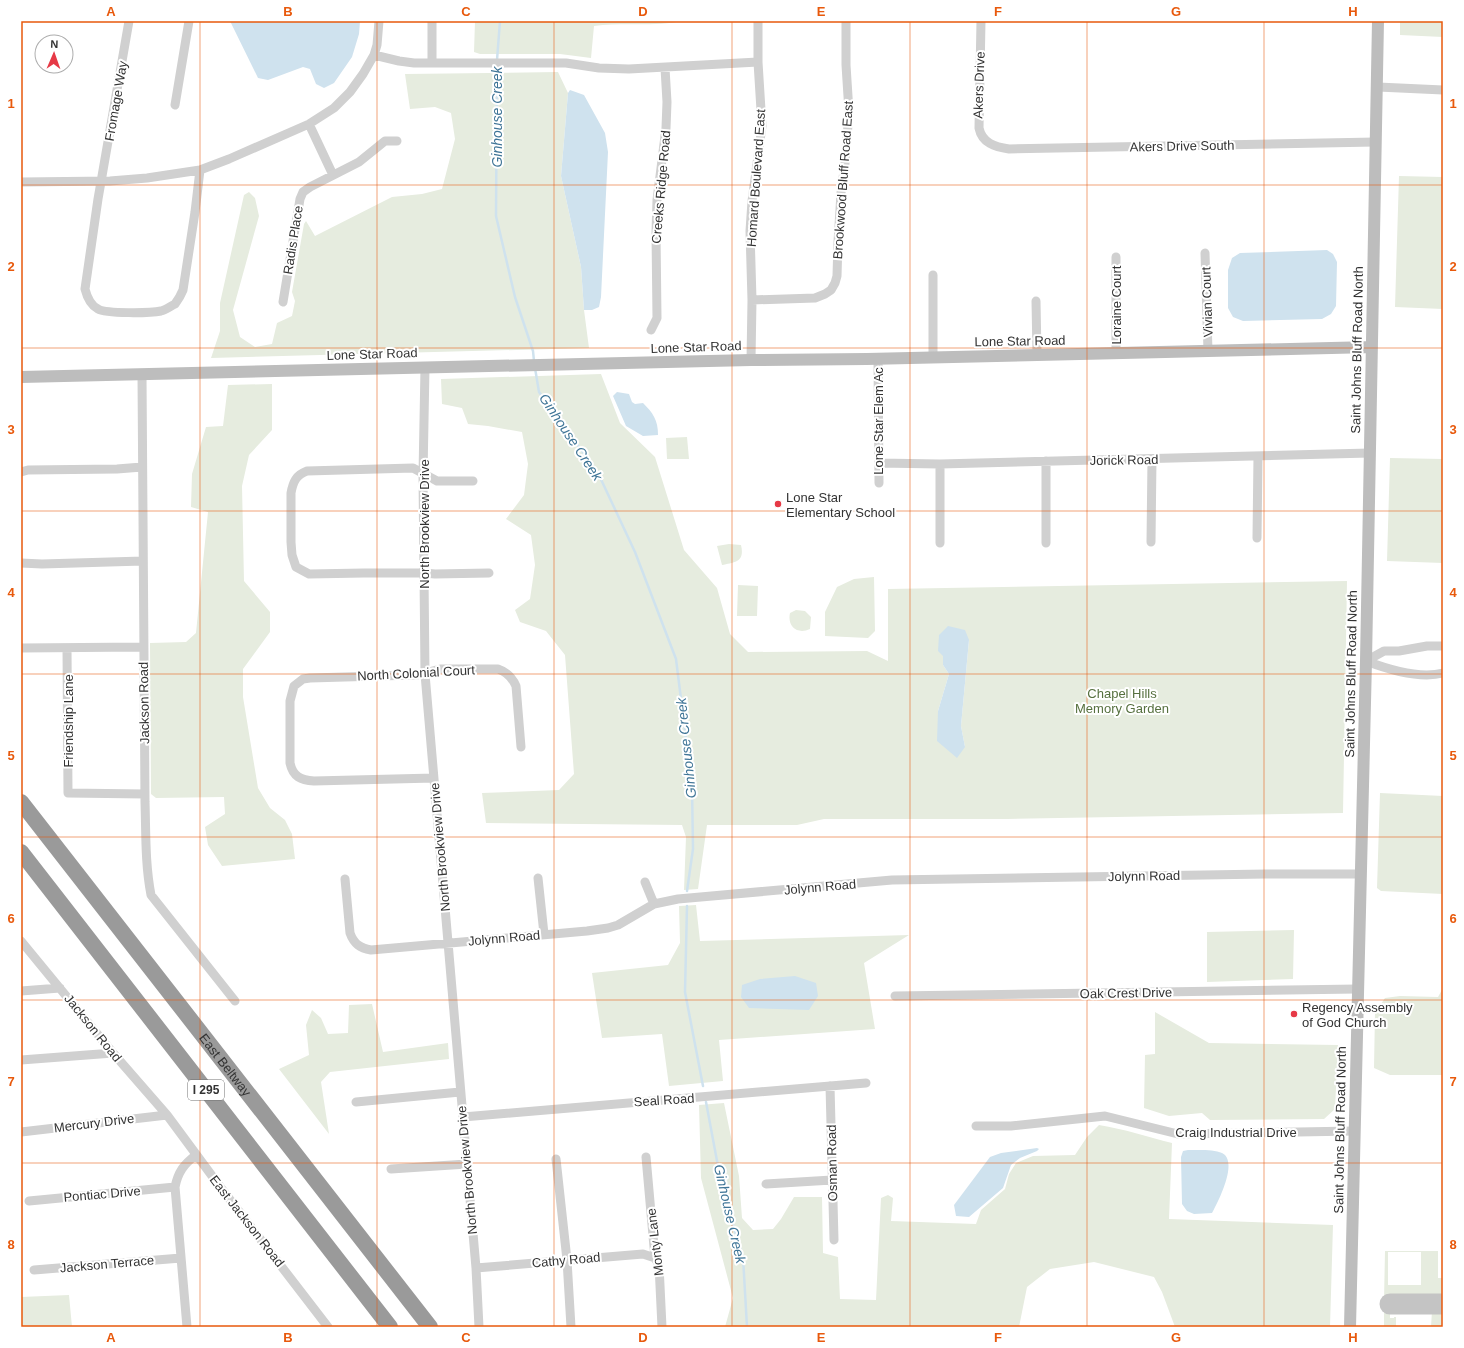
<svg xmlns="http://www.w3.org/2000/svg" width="1464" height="1348" viewBox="0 0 1464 1348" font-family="Arial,sans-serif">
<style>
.green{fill:#e6ecdf;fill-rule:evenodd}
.water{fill:#cfe2ee}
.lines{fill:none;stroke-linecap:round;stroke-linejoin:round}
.stream{stroke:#cfe2ee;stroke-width:2.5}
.taxiway{stroke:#c4c4c4;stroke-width:21}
.street{stroke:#d0d0d0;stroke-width:9}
.secondary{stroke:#bdbdbd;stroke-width:12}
.highway{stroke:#9a9a9a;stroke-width:16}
.grid{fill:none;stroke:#e8590c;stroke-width:1;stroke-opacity:0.55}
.poi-dot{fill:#e63946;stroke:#fff;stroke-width:1.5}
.labels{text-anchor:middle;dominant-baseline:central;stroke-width:4;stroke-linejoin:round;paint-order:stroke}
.shield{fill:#fff;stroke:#707070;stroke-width:1}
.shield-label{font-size:12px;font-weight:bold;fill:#333}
.street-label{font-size:13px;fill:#333;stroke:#fff}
.poi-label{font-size:13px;fill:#333;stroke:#fff;text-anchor:start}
.park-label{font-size:13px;fill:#56703f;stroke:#fff}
.water-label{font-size:14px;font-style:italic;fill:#3f7597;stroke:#fff}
.neatline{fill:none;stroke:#e8590c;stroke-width:1.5}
.grid-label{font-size:13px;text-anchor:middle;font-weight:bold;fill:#e8590c}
</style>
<rect width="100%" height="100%" fill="#fff"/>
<path class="green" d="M475,21H683C654,27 624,22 594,26L591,58L560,54H480L474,52Z
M1400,21H1443V37L1400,35Z
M558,72L568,93L561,176L581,267L584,310L589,348L211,358L220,331V303L244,195L249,192L255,198L259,216L233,310L240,337L255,347L272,344L277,323L292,316L295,301L292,292L304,224L306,221L315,236L392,197L422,194L442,189L455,139L451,113L435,107L410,109L405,74Z
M1399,176L1443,177V309L1395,307Z
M601,374L620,423L655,457L684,550L717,588L730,634L748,652L867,651L888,661V589L1347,581L1343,813L1007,819H824L797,825H707L698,889L684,890L686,837L682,825L486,823L482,793L559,790L574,774L565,655L546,631L520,622L515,610L530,599L535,565L531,535L506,519L524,495L528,464L522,432L488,426L468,424L462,408L442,404L441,379ZM969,640L961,726L965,747L938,711L949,674L943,665V655Z
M272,384V430L249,455L242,486L244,581L270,612V632L243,669V697L258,788L270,808L285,820L292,834L295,859L222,866L208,845L205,827L225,814L224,797L156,798L151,794L150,643L186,642L196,633L208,512L191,507L192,474L206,427L223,426L228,385Z
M687,437L689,459H667L666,438Z
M1390,458L1443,459V563L1387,561Z
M729,544L741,545C745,562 735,562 722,565L717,546Z
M874,577L875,631L868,638L825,636V612L837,587L854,579Z
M738,585L758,586L757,616H737Z
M796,610L805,611L811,617L810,629C797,635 787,626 790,613Z
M1380,793L1443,796V894L1381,891L1377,888Z
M696,905L700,941L909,935L864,963L875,1029L719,1040L723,1081L669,1086L662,1034L602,1038L592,973L668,965L680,943L679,906Z
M1294,930L1293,979L1207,982V932Z
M1443,988V1075H1390L1374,1068L1375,1013L1385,998L1400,996L1438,997Z
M372,1004L383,1052L448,1043L449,1059L330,1072L321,1082L329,1134L279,1069L309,1055L306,1025L312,1010L321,1018L328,1034L348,1033L349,1005Z
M1155,1012L1209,1043L1338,1045L1335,1109L1324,1119L1210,1120L1202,1113L1169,1116L1144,1108L1145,1055L1155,1054Z
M724,1103L739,1176L742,1218L753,1230L773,1229L781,1219L794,1197H822L823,1253L838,1257L840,1299L876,1300L881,1198L888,1195L893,1198L891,1221L976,1224L981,1210L1005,1189L1009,1174L1016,1163L1033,1156L1075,1155L1087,1137L1099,1125C1124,1129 1148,1137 1172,1143L1169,1219L1333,1225L1330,1327H1175L1162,1292L1154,1277L1094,1262L1050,1269L1027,1287L1019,1327H725L733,1298L701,1178L699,1105Z
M1385,1251H1438V1278H1443V1298H1396L1394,1300L1384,1301ZM1388,1252H1421V1285H1388Z
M69,1295L72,1327H21V1297Z
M1384,1307H1390L1393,1311V1312H1390V1318H1394V1317H1396V1327H1384Z
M1432,1311H1443V1327H1431Z"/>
<path class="water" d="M230,21H360L359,34L352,57L334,83L324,88L316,84L310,69L303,67L268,80L258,78Z
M570,90L584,95L605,133L608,152L601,297L599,307L592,310H584L581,267L561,176L568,93Z
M1327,250L1333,254L1337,262L1336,306L1331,314L1322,319L1243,321L1233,317L1228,308V270L1232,258L1240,253Z
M617,392L629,394L632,402L635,404L643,403C653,413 658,420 658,435L643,436L626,426L613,396Z
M948,626L965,630L969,640L961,726L965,747L957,758L937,741L938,711L949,674L943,665V656L938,651L939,635Z
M795,976L816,983L818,996L809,1010L749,1008L741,997L742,985L760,979Z
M1037,1148L1039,1149L1037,1151L1020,1158L1011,1165L1003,1188L969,1217L956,1216L954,1205L990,1157L1001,1153Z
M1188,1150C1197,1150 1214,1149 1222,1153C1239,1161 1218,1202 1212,1213L1194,1214L1187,1211L1182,1204L1181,1157L1183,1151Z"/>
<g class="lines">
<path class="stream" d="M497,60L500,21
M497,65L496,216L515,297L533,351L534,361
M535,368L539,392L598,473L635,552L676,659L692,787L693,849L687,891
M687,906L685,992L703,1086
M706,1102L723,1193L743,1257L747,1327"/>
<path class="taxiway" d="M1390,1304H1443"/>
<path class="street" d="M129,21L98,199L85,289C87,297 90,305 98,309C106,314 151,313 161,311C165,310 171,306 175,304C178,300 181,295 183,290L195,212L200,170
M981,21L979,128C982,143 995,147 1009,149L1375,142
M374,55L399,61L414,63H566L599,68L629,69L758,62
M432,63V21
M1378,87L1443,90
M175,105L189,21
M309,124L333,175
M21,182L110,181L147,178L200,170L229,159L309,124L334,108L350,92L363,74L374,55L377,45L379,21
M1205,253L1208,351
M1116,257V353
M752,300L815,298L825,294L831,290L835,283L837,276L838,242L841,193L845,163L849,112L846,65V21
M1036,301L1037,355
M283,302L300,199L303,192L310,187L359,162L385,141H397
M651,330L657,318L656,233L657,200L666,128L667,102L665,68
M933,357V275
M878,359L879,483
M751,360L752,300L750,231L752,201L762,126L758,62V21
M425,367L423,475L425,674L467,1164L476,1268L479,1327
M142,375L145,802C146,833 145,864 151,895L235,1001
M879,463L940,464L1370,453
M21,472L28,470L117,469L142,467
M473,481H437L413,468L307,471C296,475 293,482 291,493V542L292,555L296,567L309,574L364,573H424L435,574L489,573
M1257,538L1258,456
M1151,542L1152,459
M940,543V464
M1046,543V461
M21,563L42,564L143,561
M21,648L143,647
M67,648L68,793L145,794
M1366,661L1384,651H1399L1427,646H1443
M1366,661C1387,669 1420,679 1443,673
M434,778L314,781C301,780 293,777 290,763V701L294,686L303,679L310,678L415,675C424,674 431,671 441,669H498C507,672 512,677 516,686L521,747
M538,878L544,934
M345,879L350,933C354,944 360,948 371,950L587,931L608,928L618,925L654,904L678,899L892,880L1266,874H1360
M645,882L654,904
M21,941L113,1053L167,1115L221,1188L328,1327
M21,991L60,988
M895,996L1357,989
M21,1060L113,1053
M830,1086L834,1240
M356,1102L460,1092
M463,1117L866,1083
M976,1126H1011L1105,1116L1178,1134L1354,1131
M21,1132L167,1115
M646,1157L655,1258L659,1265L662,1327
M556,1159L567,1260L571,1327
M391,1169L467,1164
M766,1184L832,1180
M29,1201L175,1187
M476,1268L643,1254L655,1258
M34,1270L181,1258
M187,1327L175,1187C178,1172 184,1164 196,1155"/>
<path class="secondary" d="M21,377L751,360L867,359L1372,347
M1350,1327L1366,661L1378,21"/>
<g class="highway">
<path id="s1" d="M21,802L430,1327"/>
<path d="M21,852L390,1327"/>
</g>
</g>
<path class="grid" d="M200,21V1327M377,21V1327M554,21V1327M732,21V1327M910,21V1327M1087,21V1327M1264,21V1327M21,185H1443M21,348H1443M21,511H1443M21,674H1443M21,837H1443M21,1000H1443M21,1163H1443"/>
<g class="poi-dot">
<circle cx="778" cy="504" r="4"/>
<circle cx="1294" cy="1014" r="4"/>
</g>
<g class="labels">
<rect class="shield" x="188" y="1080" width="36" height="20" rx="3"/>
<g class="shield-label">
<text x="206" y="1090">I 295</text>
</g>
<g class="street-label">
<text transform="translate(979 85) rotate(-88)">Akers Drive</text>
<text transform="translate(116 101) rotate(-80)">Fromage Way</text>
<text transform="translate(1182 146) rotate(-1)">Akers Drive South</text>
<text transform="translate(756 178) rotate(-86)">Homard Boulevard East</text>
<text transform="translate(843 180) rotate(-86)">Brookwood Bluff Road East</text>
<text transform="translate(661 187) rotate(-85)">Creeks Ridge Road</text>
<text transform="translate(293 240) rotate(-81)">Radis Place</text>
<text transform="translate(1207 302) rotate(-92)">Vivian Court</text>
<text transform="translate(1116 305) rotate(-90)">Loraine Court</text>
<text transform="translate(1020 341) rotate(-1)">Lone Star Road</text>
<text transform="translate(696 347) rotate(-2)">Lone Star Road</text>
<text transform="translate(1357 350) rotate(-89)">Saint Johns Bluff Road North</text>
<text transform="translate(372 354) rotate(-2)">Lone Star Road</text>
<text transform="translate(878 421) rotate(-90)">Lone Star Elem Ac</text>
<text transform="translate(1124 460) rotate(-1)">Jorick Road</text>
<text transform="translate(424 524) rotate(-90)">North Brookview Drive</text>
<text transform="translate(416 673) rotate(-3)">North Colonial Court</text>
<text transform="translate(1351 674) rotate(-89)">Saint Johns Bluff Road North</text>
<text transform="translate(144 703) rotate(-91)">Jackson Road</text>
<text transform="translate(68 721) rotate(-90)">Friendship Lane</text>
<text transform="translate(440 847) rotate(-95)">North Brookview Drive</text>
<text transform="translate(1144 876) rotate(-1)">Jolynn Road</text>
<text transform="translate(820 887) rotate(-5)">Jolynn Road</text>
<text transform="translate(504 938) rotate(-5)">Jolynn Road</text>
<text transform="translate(1126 993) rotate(-1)">Oak Crest Drive</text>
<text transform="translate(93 1028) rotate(51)">Jackson Road</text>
<text stroke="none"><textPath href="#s1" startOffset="333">East Beltway</textPath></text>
<text transform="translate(664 1100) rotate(-4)">Seal Road</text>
<text transform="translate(94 1123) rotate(-7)">Mercury Drive</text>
<text transform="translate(1340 1130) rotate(-89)">Saint Johns Bluff Road North</text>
<text x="1236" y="1132">Craig Industrial Drive</text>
<text transform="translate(832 1163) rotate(-91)">Osman Road</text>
<text transform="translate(467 1170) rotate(-95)">North Brookview Drive</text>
<text transform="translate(102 1194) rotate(-5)">Pontiac Drive</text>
<text transform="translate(247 1221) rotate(52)">East Jackson Road</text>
<text transform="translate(655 1242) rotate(-97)">Monty Lane</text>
<text transform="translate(566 1260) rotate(-5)">Cathy Road</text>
<text transform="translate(107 1264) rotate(-5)">Jackson Terrace</text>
</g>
<g class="poi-label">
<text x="786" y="497">Lone Star<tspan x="786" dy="15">Elementary School</tspan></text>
<text x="1302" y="1007">Regency Assembly<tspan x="1302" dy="15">of God Church</tspan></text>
</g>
<g class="park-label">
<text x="1122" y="693">Chapel Hills<tspan x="1122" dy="15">Memory Garden</tspan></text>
</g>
<g class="water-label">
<text transform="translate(497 117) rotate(-90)">Ginhouse Creek</text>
<text transform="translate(571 437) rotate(56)">Ginhouse Creek</text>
<text transform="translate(686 748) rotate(-96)">Ginhouse Creek</text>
<text transform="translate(730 1214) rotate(77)">Ginhouse Creek</text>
</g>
</g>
<rect width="1464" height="1348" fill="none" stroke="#ffffff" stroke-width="44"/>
<g transform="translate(54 54) rotate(2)"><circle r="19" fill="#ffffff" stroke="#adadad"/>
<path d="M0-3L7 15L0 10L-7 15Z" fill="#e63946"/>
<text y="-6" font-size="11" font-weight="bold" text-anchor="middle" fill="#333333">N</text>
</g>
<rect x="22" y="22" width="1420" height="1304" class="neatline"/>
<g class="grid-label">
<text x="111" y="16">A</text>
<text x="288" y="16">B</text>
<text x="466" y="16">C</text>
<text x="643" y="16">D</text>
<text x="821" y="16">E</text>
<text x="998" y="16">F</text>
<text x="1176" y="16">G</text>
<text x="1353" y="16">H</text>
<text x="11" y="108">1</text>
<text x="1453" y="108">1</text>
<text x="11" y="271">2</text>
<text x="1453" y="271">2</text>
<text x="11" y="434">3</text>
<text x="1453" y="434">3</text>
<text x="11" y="597">4</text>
<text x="1453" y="597">4</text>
<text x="11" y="760">5</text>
<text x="1453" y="760">5</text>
<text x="11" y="923">6</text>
<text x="1453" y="923">6</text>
<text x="11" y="1086">7</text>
<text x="1453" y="1086">7</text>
<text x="11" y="1249">8</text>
<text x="1453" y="1249">8</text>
<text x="111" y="1342">A</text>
<text x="288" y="1342">B</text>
<text x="466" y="1342">C</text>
<text x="643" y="1342">D</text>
<text x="821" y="1342">E</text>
<text x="998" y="1342">F</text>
<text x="1176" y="1342">G</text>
<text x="1353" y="1342">H</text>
</g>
</svg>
